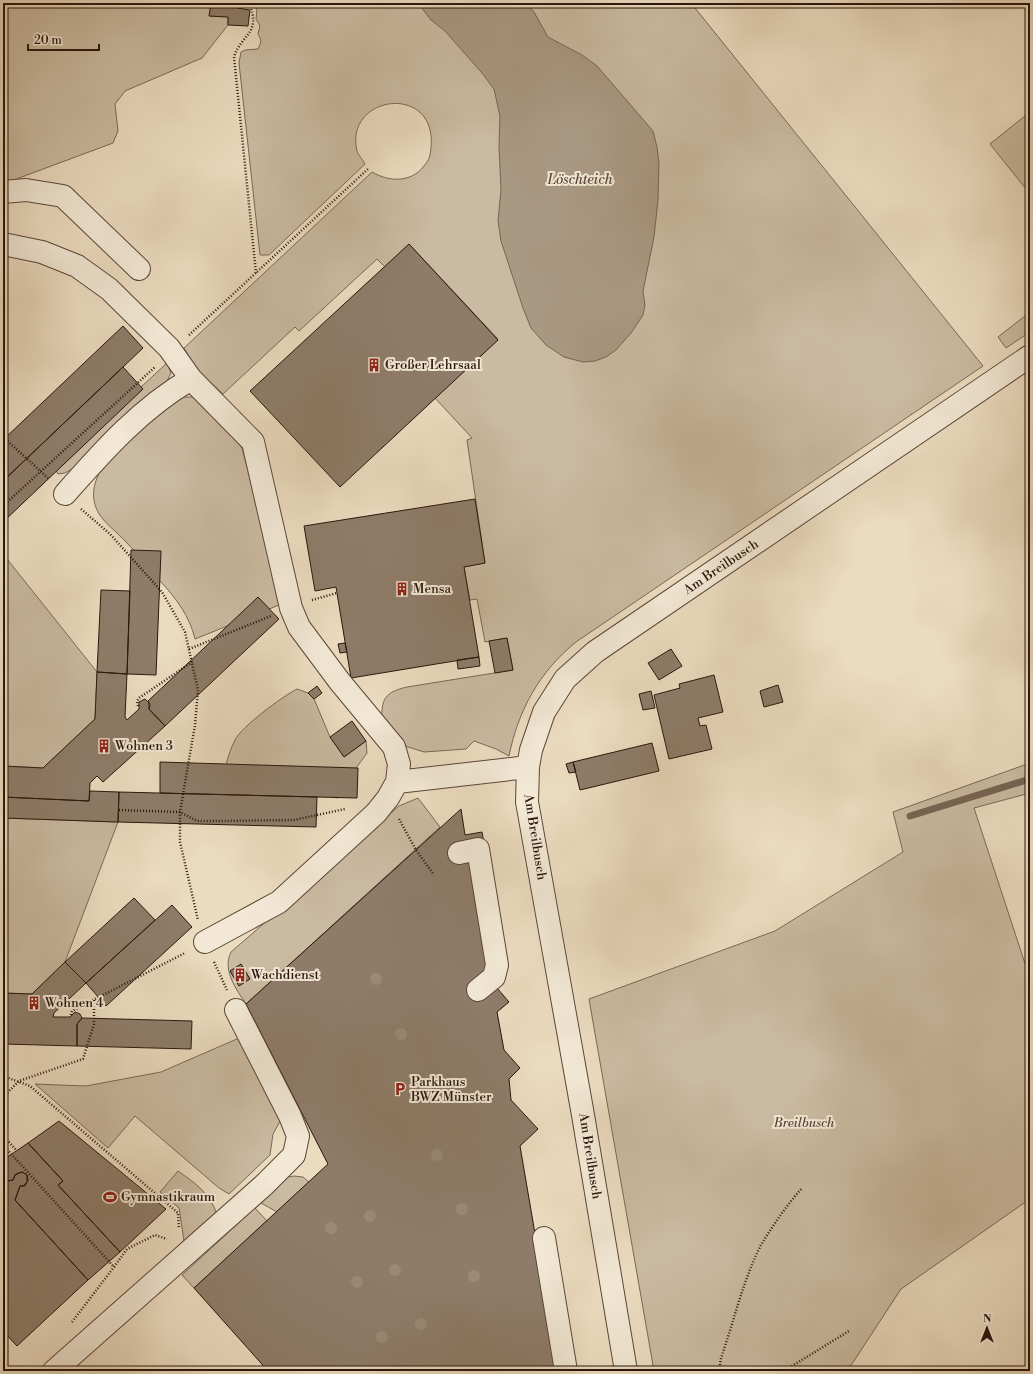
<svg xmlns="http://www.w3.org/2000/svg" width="1033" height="1374" viewBox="0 0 1033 1374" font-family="'Libre Bodoni',serif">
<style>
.green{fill:#cabaa1;stroke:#7a6856}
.water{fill:#a99882;stroke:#766453}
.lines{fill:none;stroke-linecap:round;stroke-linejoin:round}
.stream{stroke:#766453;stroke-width:7}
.building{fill:#8e7c69;stroke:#2a160c}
.minor-casing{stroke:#5a4739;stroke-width:24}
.path{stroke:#2a160c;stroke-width:2.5;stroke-dasharray:1 2;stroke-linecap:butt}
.minor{stroke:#f2e8d5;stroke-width:22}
.tree{fill:#9b8a75}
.labels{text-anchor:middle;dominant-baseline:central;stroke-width:4;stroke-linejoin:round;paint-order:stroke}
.poi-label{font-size:13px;fill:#2a160c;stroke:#f2e8d5;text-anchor:start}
.street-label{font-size:13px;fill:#2a160c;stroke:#f2e8d5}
.park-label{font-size:13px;font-style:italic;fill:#5a4739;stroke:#f2e8d5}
.water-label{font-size:14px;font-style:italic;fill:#5d4a3b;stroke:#f2e8d5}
</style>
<rect width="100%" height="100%" fill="#ebdbbf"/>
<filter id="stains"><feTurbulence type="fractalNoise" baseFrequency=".005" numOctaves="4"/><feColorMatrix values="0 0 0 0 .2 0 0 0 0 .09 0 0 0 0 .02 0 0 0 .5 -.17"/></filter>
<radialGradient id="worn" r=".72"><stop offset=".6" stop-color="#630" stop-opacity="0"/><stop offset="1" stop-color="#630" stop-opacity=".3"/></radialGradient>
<path class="green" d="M3,3H211L210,16L228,17V25L202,58L125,91L115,104L118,131L113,143L3,184Z
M258,3H691L983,366L576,642C539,672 518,711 509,756L496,749L474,741L466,749L424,752L405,746L382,721C381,699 385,692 407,687L513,670L507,638L485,642L477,599L470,600L464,567L485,563L467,440L472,438L435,398L498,339L409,244L385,267L377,259L299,331L295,327L223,394L197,370L184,348L372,172C389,182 411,183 424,166C427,162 429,160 430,155C444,81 343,93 357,151C358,155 363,160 365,164L269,255H260L239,63L241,52L245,50L258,49C261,43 262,40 258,34L260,26L256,19L257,10L255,7Z
M1030,112V194L990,144Z
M1030,312V332L1006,348L998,337Z
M167,363L171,373L166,383L136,407L74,468L65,473L58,474L56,471L60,462Z
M183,397H193L202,400L228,426L242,448L284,603L195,639C190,617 176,598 161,582C150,568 138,554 125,541C117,532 104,523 98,512C74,467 153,418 183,397Z
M3,554L97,672L95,719L43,768L3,766Z
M297,689L308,693L314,699L330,737L344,757L366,741L367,753L354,771L348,795L336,798L318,784L299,804L233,798L222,782C225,768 228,754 235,740C241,727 283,696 297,689Z
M1030,763V793L974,808L1030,979V1197L1027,1201L901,1289L852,1364L843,1371H654L589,999L775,931L903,852L893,812Z
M418,798L440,827L246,1004C236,989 222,970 231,952L399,806Z
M3,818L118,822L65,962L32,994L3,993Z
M239,1038L283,1116L273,1134L270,1155L229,1194L219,1188L135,1116L108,1148L35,1084L86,1086L161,1072Z
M178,1171C195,1183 211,1194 217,1215L187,1243L184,1241L179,1208L160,1192Z
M294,1176L303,1177L309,1182L277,1212L261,1203L288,1177Z
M255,1208L267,1221L194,1288L182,1275Z"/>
<path class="water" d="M418,3H526L534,12L548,37L582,55L597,66L653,131L657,147L659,163L658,200L654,237L643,291L645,305L643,315L631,333L616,350L606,357L595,361L583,362L564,357L546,345L531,328L523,308L501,241L498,221L501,190L499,146L500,116L494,89L482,73L445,31L431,20Z"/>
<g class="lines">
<path class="stream" d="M910,816L1030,779"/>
</g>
<path class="building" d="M211,3L226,5V3H238L237,8L250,10L248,26L228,25V17L209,16Z
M409,244L498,340L340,487L250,391Z
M123,326L143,348L3,481V440Z
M123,367L143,389L3,522V481Z
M475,499L485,563L464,567L479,657L351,678L336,587L315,591L304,526Z
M131,550L161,551L156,675L127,674Z
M101,590L130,591L127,674L97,672Z
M258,597L279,619L165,726L149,709L150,705L148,701Z
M507,638L513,670L495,673L489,641Z
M345,643L347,652L340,653L338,644Z
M671,649L682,666L659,680L648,663Z
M479,657L480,666L458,669L457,660Z
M97,672L127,674L125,717L127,720L139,709V702L145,699L149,703V709L165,726L103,782L97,776L90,783L89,801L3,797V766L43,768L95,719Z
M714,675L723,712L698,718L700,726L706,725L712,749L669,759L654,695L680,688L679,684Z
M778,685L783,702L764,707L760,691Z
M317,686L322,693L314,699L308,693Z
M651,691L655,708L643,710L639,694Z
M352,721L366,741L344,757L330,737Z
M652,743L659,771L580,790L573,762Z
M160,762L358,768L357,798L160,793Z
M573,762L576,772L569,773L566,764Z
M90,791L119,792L118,822L3,818V797L89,801Z
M119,792L317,797L316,827L118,822Z
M461,809L465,835L482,832L504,963L497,988L509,1002L497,1012L504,1050L520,1068L509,1079L511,1100L538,1129L520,1146L539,1257L575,1371H268L194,1288L328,1164L246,1004Z
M134,898L155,920L86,983L65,962Z
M172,905L192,927L106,1006L86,983Z
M65,962L86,983L54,1013L53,1017H70L75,1012L80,1014L82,1018L77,1024V1046L3,1044V993L32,994Z
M241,964L250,979L239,986L230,971Z
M82,1018L192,1021L191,1049L77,1046V1024Z
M59,1121L166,1209L120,1252L58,1185L63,1181L28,1143Z
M28,1143L63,1181L58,1185L120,1252L88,1280L15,1200L20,1186H23L27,1182V1175L22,1172L18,1173L15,1175L13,1180L3,1182V1160Z
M22,1172L27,1175L28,1180L25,1186H20L15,1200L88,1280L17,1346L3,1331V1182L13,1180L15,1175Z"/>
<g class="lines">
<g class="minor-casing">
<path id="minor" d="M3,192L26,190L63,196L139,269
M3,244L42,252L77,266L109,289L169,348L191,379
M65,494C103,451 141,408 191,379L253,442L291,608L299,627L340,682L394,747L399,764L397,782L388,798L376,813L279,902L205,942
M397,782L528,767
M459,853L478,849L497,965L494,977L478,990
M544,1238L566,1371
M54,1371L264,1185L294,1155L298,1136L290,1116L236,1010
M626,1371L583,1115L527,802L528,767L531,750L544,712L565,679L595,652L1030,356"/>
</g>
<path class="path" d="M249,3C262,34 241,34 234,57L256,273
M189,335L369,168
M3,437L48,478
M3,506L155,367
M81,509L110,534L162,592L185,632L198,690L195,725L180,812V842L198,920
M312,600L337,593
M189,649L271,616
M138,706L137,701L139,698L192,662
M119,810L180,812L197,821H221L294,820L345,809
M399,819L416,850L434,875
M214,962L227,990
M71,1015L72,1011L185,953
M3,1076L30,1086L178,1213L179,1229
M3,1097L19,1081L83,1059L94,1024V1000
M3,1135L16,1150
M3,1145L114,1267L127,1249L155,1235L167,1239
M72,1322L114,1267
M719,1371L721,1358C734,1321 743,1280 761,1245C773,1225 787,1205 802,1188
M784,1371L849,1331"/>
<use href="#minor" class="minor"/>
</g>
<g class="tree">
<circle cx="376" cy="979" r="6"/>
<circle cx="401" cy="1034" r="6"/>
<circle cx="426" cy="1088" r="6"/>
<circle cx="437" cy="1155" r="6"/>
<circle cx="462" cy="1209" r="6"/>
<circle cx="370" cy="1216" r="6"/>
<circle cx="331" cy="1228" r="6"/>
<circle cx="395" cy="1270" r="6"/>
<circle cx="474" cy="1276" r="6"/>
<circle cx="357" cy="1282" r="6"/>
<circle cx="421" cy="1324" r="6"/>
<circle cx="382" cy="1337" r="6"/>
</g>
<defs>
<g id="building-bare" transform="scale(1.08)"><path d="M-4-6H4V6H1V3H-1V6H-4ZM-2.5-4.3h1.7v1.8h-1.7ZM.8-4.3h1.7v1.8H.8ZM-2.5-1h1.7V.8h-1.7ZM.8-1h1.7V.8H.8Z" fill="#8f2418" stroke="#f2e8d5" stroke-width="2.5" paint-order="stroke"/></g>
<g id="parking-bare" transform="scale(1.08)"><path d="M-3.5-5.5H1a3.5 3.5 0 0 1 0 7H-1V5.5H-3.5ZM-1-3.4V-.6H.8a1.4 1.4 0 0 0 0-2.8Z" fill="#8f2418" stroke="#f2e8d5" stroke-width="2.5" paint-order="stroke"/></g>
<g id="stadium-bare" transform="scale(1.08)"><path d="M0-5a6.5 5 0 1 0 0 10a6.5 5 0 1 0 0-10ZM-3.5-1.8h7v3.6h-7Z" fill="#8f2418" stroke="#f2e8d5" stroke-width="2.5" paint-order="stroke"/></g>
</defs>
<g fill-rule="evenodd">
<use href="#building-bare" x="374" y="365"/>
<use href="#building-bare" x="402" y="589"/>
<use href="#building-bare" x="104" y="746"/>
<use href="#building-bare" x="240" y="975"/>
<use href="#building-bare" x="34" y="1003"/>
<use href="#parking-bare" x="400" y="1089"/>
<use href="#stadium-bare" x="110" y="1197"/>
</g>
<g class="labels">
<g class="poi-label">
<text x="385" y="365">Großer Lehrsaal</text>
<text x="413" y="589">Mensa</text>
<text x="115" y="746">Wohnen 3</text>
<text x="251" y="975">Wachdienst</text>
<text x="45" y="1003">Wohnen 4</text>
<text x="411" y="1082">Parkhaus<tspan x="411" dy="15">BWZ Münster</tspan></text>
<text x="121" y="1197">Gymnastikraum</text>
</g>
<g class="street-label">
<text transform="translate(721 567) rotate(-34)">Am Breilbusch</text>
<text transform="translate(535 837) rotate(81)">Am Breilbusch</text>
<text transform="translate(590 1156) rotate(81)">Am Breilbusch</text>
</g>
<g class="park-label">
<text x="804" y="1123">Breilbusch</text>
</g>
<g class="water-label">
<text x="580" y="180">Löschteich</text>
</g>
</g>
<rect width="1033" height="1374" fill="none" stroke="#ebdbbf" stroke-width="16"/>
<rect x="4" y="4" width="1025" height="1366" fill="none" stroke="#2a160c" stroke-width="2"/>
<rect x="8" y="8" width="1017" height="1358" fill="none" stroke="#2a160c"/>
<g transform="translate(987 1328)" stroke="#f2e8d5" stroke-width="3" paint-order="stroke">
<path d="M0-3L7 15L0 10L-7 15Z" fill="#2a160c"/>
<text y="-6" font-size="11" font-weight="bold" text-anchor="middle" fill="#2a160c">N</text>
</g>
<path d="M28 44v6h71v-6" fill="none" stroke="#2a160c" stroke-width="2"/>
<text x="34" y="44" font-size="12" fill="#2a160c" stroke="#f2e8d5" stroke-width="3" paint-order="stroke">20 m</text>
<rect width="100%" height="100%" filter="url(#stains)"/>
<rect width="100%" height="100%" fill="url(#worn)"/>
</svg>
